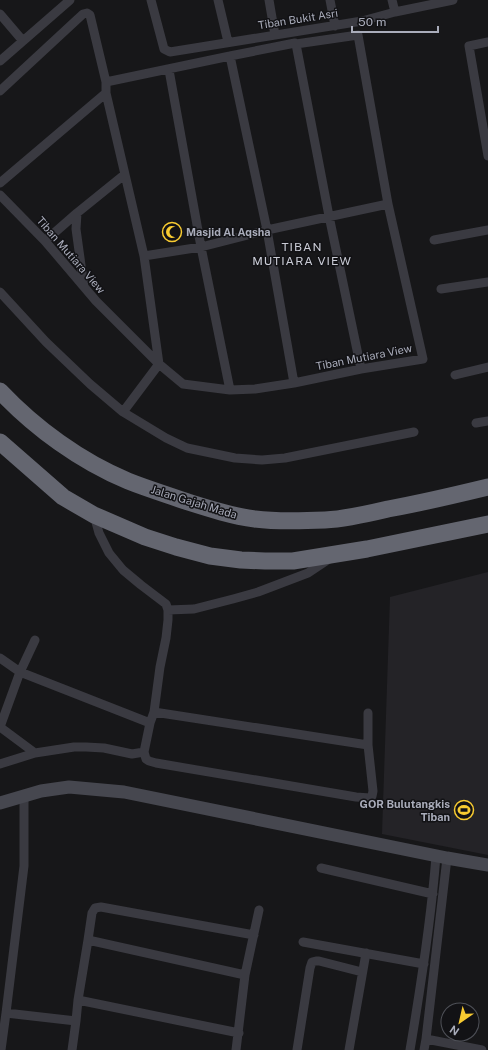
<svg xmlns="http://www.w3.org/2000/svg" width="488" height="1050" viewBox="0 0 488 1050" font-family="'Public Sans',sans-serif">
<style>
.built{fill:#242327}
.lines{fill:none;stroke-linecap:round;stroke-linejoin:round}
.street{stroke:#3a3a41;stroke-width:9}
.secondary{stroke:#46474f;stroke-width:13}
.highway{stroke:#646670;stroke-width:17}
.labels{text-anchor:middle;dominant-baseline:central;stroke-width:3;stroke-linejoin:round;paint-order:stroke}
.street-label{font-size:11px;fill:#a9acba;stroke:#121215}
.poi-label{font-size:11px;font-weight:bold;fill:#a9acba;stroke:#121215;text-anchor:start}
.neighbourhood-label{font-size:12px;letter-spacing:1px;fill:#caccd6;stroke:#121215}
</style>
<rect width="100%" height="100%" fill="#171719"/>
<path class="built" d="M488,572V855L382,834L390,597Z"/>
<g class="lines">
<path class="street" d="M151,0L164,49L170,52L362,21L395,12L453,0
M218,0L228,42
M269,0L275,35
M330,0L335,26
M392,0L395,12
M0,14L23,41
M488,42L469,46L488,156
M230,56L267,230L294,383
M0,61L70,0
M169,70L201,247L230,390
M106,82L230,56L295,43L296,44L329,216L361,369
M0,91L83,14L87,13L90,15L106,82V93L144,256L159,364L123,412
M0,183L106,93
M0,195L45,241L96,301L159,364L183,384L230,390L255,389L294,383L361,369L423,359L388,204L358,35L296,44
M434,240L488,230
M45,241L77,213
M144,256L201,247L267,230L388,204
M84,287L76,229L77,213L124,175
M441,289L488,282
M0,292L46,342L90,384L123,412L166,438L187,448L235,458L262,460L285,458L414,432
M455,375L488,367
M476,423L488,421
M94,515L99,533L109,553L123,570L141,585L166,604L168,610V620L166,638L160,667L154,712L150,723L144,752L146,759L149,761L156,763L356,797L370,798L372,796L373,791L368,745V713
M168,610L194,609L233,599L258,592L308,573L329,559
M0,658L20,672L150,723
M154,712L368,745
M0,727L20,672L35,640
M0,727L35,753
M0,764L35,753L74,747H86L104,748L132,754L144,752
M321,868L433,894
M88,940L245,975
M303,942L424,964
M78,1000L239,1033
M6,1013L76,1021
M426,1039L482,1050
M1,1050L6,1013L24,866V795
M72,1050L76,1021L78,1000L88,940L92,913L95,908L101,907L254,935
M236,1050L245,975L259,910
M297,1050L310,968L312,962L316,961H319L362,972
M349,1050L366,953
M410,1050C421,985 431,921 436,856
M424,1050L426,1039L447,858"/>
<path class="secondary" d="M0,803L41,791L69,787L124,792L447,858L488,865"/>
<path class="highway" d="M0,391C35,428 80,461 128,481C148,489 168,495 188,502C210,509 232,516 255,519C278,522 302,521 325,520C346,519 367,514 388,509C421,503 455,495 488,487
M0,442L63,497L94,515L145,537L176,547L210,556L241,560L265,561H293L367,549L488,524"/>
</g>
<defs>
<g id="mosque-ring" transform="scale(1)"><circle r="9.5" fill="#121215" stroke="#f8cb31" stroke-width="1.5"/><path d="M3.5-4.9A6 6 0 1 0 3.5 4.9A5 5 0 1 1 3.5-4.9Z" fill="#f8cb31"/></g>
<g id="stadium-ring" transform="scale(1)"><circle r="9.5" fill="#121215" stroke="#f8cb31" stroke-width="1.5"/><path d="M0-5a6.5 5 0 1 0 0 10a6.5 5 0 1 0 0-10ZM-3.5-1.8h7v3.6h-7Z" fill="#f8cb31"/></g>
</defs>
<g fill-rule="evenodd">
<use href="#mosque-ring" x="172" y="232"/>
<use href="#stadium-ring" x="464" y="810"/>
</g>
<g class="labels">
<g class="street-label">
<text transform="translate(298 19) rotate(-9)">Tiban Bukit Asri</text>
<text transform="translate(71 255) rotate(49)">Tiban Mutiara View</text>
<text transform="translate(364 357) rotate(-11)">Tiban Mutiara View</text>
<text transform="translate(194 502) rotate(17)">Jalan Gajah Mada</text>
</g>
<g class="poi-label">
<text x="186" y="232">Masjid Al Aqsha</text>
<text x="450" y="804" text-anchor="end">GOR Bulutangkis<tspan x="450" dy="13">Tiban</tspan></text>
</g>
<g class="neighbourhood-label">
<text x="302" y="247">TIBAN<tspan x="302" dy="14">MUTIARA VIEW</tspan></text>
</g>
</g>
<g transform="translate(460 1022) rotate(214)"><circle r="19" fill="#121215" stroke="#4e5057"/>
<path d="M0-3L7 15L0 10L-7 15Z" fill="#f8cb31"/>
<text y="-6" font-size="11" font-weight="bold" text-anchor="middle" fill="#a9acba">N</text>
</g>
<path d="M352 26v6h86v-6" fill="none" stroke="#a9acba" stroke-width="2"/>
<text x="358" y="26" font-size="12" fill="#a9acba" stroke="#121215" stroke-width="3" paint-order="stroke">50 m</text>
</svg>
